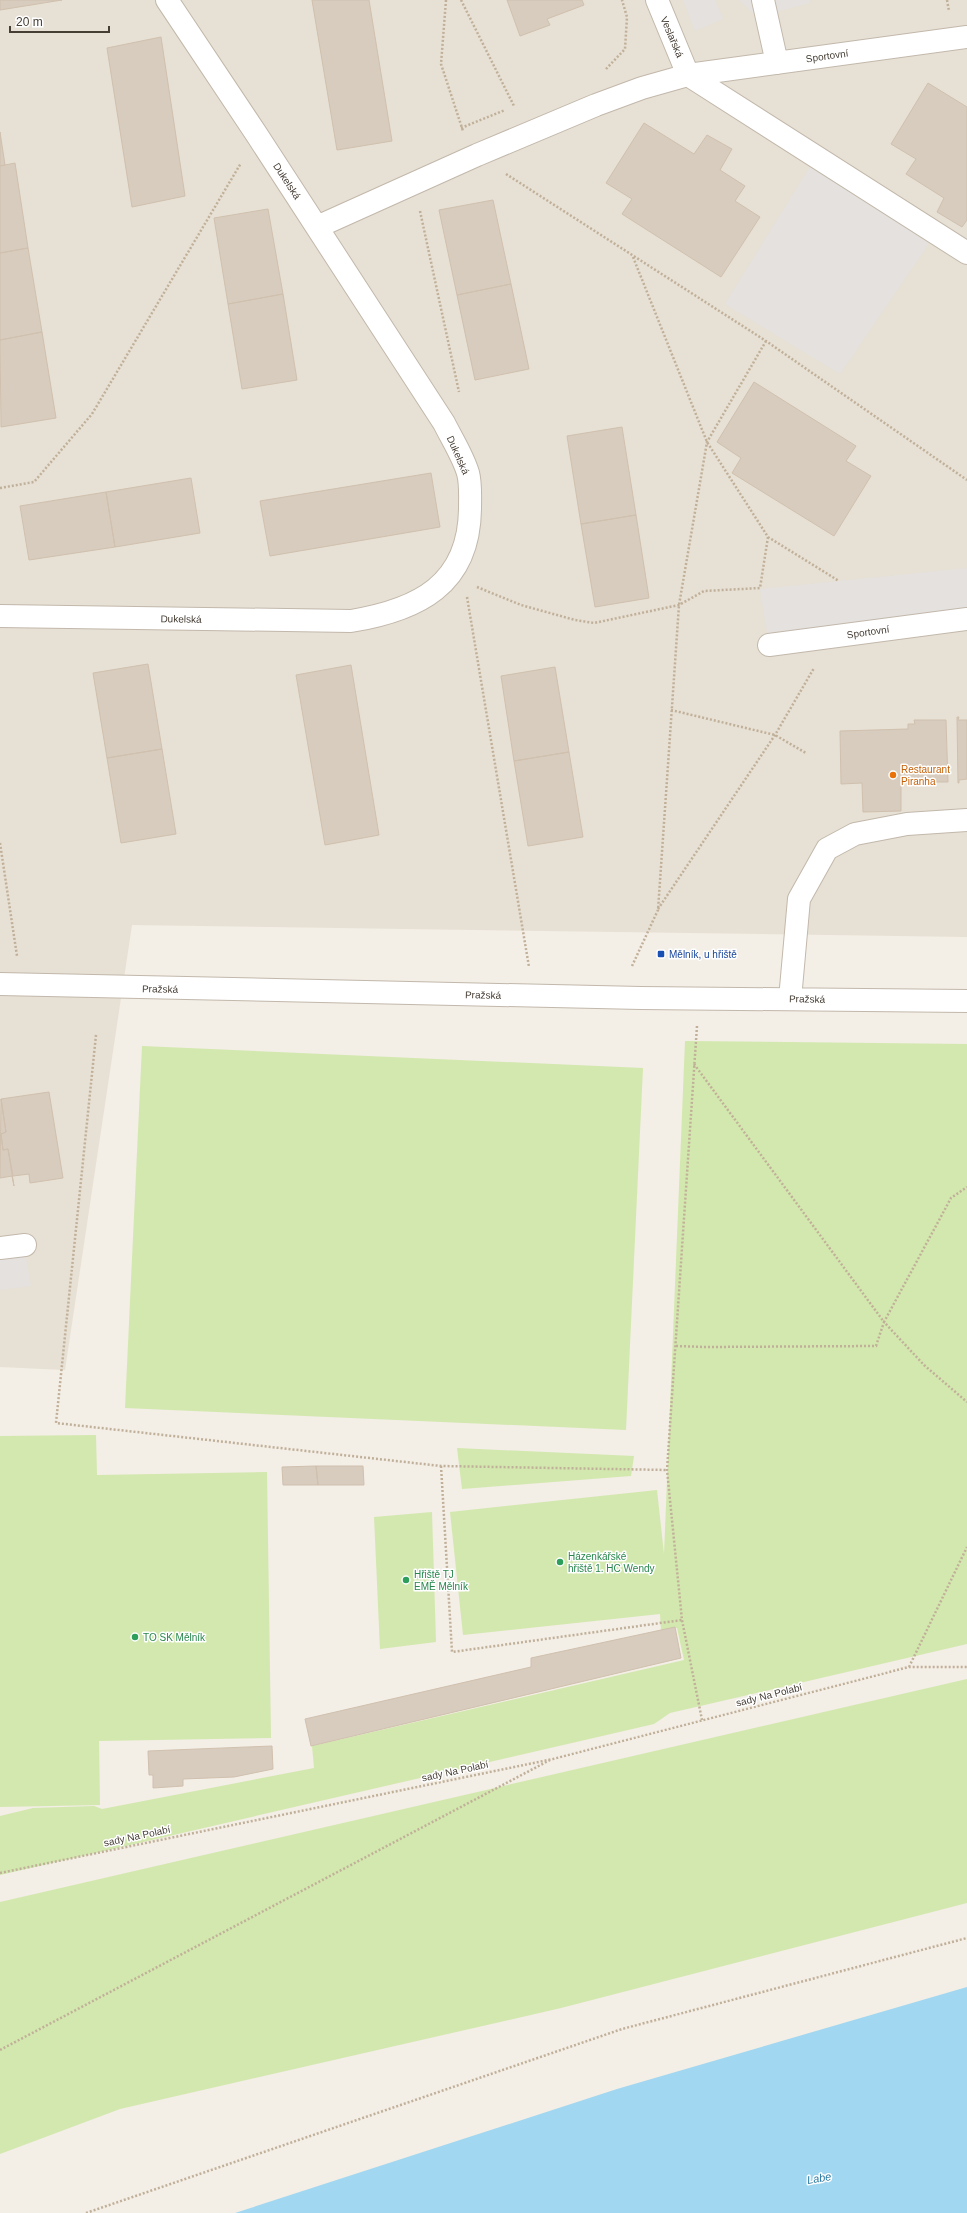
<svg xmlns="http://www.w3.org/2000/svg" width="967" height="2213" viewBox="0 0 967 2213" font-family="Helvetica,sans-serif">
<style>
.residential{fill:#e7e0d4}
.green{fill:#d3e8ae}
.parking{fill:#e4e1de}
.water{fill:#a1d7f1}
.building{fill:#d8ccbe;stroke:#d0c0ae}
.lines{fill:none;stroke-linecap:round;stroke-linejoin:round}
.minor-casing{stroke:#c2b8ab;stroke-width:24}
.path{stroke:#c1b099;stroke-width:2.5;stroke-dasharray:2 2;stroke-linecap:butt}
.minor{stroke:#fff;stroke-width:22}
.food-dot{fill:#e8710a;stroke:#fff;stroke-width:1.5}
.transit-dot{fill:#1a4fb4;stroke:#fff;stroke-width:1.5}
.leisure-dot{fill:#2e9e5b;stroke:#fff;stroke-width:1.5}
.labels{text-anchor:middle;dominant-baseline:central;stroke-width:3;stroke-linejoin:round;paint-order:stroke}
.street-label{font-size:10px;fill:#463e35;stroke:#fff}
.food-label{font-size:10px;fill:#c56008;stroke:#fff;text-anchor:start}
.transit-label{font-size:10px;fill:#164399;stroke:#fff;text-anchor:start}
.leisure-label{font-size:10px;fill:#27864d;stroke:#fff;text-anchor:start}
.water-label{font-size:11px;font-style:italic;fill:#2a79a3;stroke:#fff}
</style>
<rect width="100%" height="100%" fill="#f3eee6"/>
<path class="residential" d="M0,0H967V937L132,925L65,1370L0,1367Z"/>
<path class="green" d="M685,1041L967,1044V1644L670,1713L654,1724L0,1875V1816L33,1808L94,1806L102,1809L314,1768L312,1746L684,1660L677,1628L661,1631L660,1614L463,1635L450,1512L657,1490L664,1554Z
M142,1046L643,1068L626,1430L125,1408Z
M96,1435L97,1475L267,1472L271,1738L99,1741L100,1805L0,1807V1436Z
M457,1448L634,1456L631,1476L462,1489Z
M432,1512L436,1642L380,1649L374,1517Z
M967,1679V1903L561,2008L120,2109L0,2154V1902Z"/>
<path class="parking" d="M683,0H715L723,19L695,31Z
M739,0H809L810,3L757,17Z
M816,157L936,233L840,374L725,304Z
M967,568V619L769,645L760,589Z
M25,1251L31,1286L0,1290V1254Z"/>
<path class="water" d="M967,1987V2213H235L617,2089Z"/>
<path class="building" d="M0,0H62L0,10Z
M312,0H369L392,141L337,150Z
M507,0H582L584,5L547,19L550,25L520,36Z
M161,37L185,196L132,207L107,48Z
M928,83L967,107V220L962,227L937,212L944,198L906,174L916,159L891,144Z
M644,123L694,154L707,135L732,149L720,170L745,186L735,201L760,217L721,277L622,214L632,199L606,183Z
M0,132L5,165L0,166Z
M15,163L28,248L0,253V166Z
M493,200L511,284L457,295L439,210Z
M268,209L283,294L228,304L214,218Z
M28,248L42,332L0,340V253Z
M511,284L529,369L475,380L457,295Z
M283,294L297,380L242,389L228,304Z
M42,332L56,418L1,427L0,340Z
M754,382L856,446L846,461L871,476L834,536L732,473L741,458L717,442Z
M622,427L636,515L581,524L567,436Z
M431,473L440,527L270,556L260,501Z
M191,478L200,533L115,547L106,492Z
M106,492L115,547L29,560L20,506Z
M636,515L649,598L595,607L581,524Z
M148,664L162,749L107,758L93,673Z
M351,665L379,835L325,845L296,675Z
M555,667L569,752L514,761L501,676Z
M957,717H959L958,720H967V779L959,780V783H958Z
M914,720H946L948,782H901V811L863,812L862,783L841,784L840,731L908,729V724H915Z
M162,749L176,834L121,843L107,758Z
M569,752L583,837L528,846L514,761Z
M49,1092L63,1178L30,1183L29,1174L13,1176L8,1149L3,1150L1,1134L6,1132L1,1099Z
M1,1099L6,1132L1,1134L3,1150L8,1149L14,1186L12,1176L0,1178Z
M316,1466L318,1485H283L282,1467Z
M316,1466H363L364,1485H318Z
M675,1627L681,1658L311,1746L305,1719L531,1667V1658Z
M272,1746L273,1769L234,1777L183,1779V1786L153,1788V1775H149L148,1751Z"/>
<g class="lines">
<g class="minor-casing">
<path id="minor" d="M657,0L688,75
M763,0L777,63
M688,75L967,253
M317,227L477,155L596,105L642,88L688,75L967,37
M0,616L351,621C418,610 469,585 470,509C470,497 471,484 468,473C463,456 452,439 444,423L257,135L167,0
M769,645L967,619
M0,984L641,998L967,1001
M790,999L799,899L827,849L855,834L907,824L967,820
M0,1248L25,1245"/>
</g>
<path class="path" d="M446,0L441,64L463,131
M461,0L514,106
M947,0L949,11
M606,69L625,49L627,17L622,0
M461,128L505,110
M506,174L766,341L967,480
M420,211L459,392
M633,257L707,442L768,537L839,581
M0,488L34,482L92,414L241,163
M477,587L521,605L575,620L594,623L679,605L704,591L760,588L768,537
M467,597L529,967
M671,710L775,735L806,753
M0,843L17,956
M658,909L775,735L814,668
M632,966L658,910L679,605L707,442L766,341
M697,1026L667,1470L682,1620L702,1720
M96,1035L56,1423L441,1466L667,1470
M694,1064L884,1322L951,1198L967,1187
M676,1346L705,1347L876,1346L884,1322L924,1365L967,1402
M441,1466L452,1652L682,1620
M909,1667L967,1547
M0,1873L553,1759L909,1667H967
M0,2050L550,1760
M86,2213L622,2029L967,1938"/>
<use href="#minor" class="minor"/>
</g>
<circle class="food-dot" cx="893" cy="775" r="4"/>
<rect class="transit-dot" x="657" y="950" width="8" height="8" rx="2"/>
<g class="leisure-dot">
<circle cx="560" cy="1562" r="4"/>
<circle cx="406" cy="1580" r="4"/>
<circle cx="135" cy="1637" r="4"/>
</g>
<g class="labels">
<g class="street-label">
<text transform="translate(672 37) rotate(67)">Veslařská</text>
<text transform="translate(827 56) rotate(-8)">Sportovní</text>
<text transform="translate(287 181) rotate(57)">Dukelská</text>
<text transform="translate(458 455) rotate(66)">Dukelská</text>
<text transform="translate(181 619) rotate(1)">Dukelská</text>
<text transform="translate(868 632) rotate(-8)">Sportovní</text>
<text transform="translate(160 989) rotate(1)">Pražská</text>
<text transform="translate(483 995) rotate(1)">Pražská</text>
<text transform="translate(807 999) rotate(1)">Pražská</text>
<text transform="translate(769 1695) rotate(-14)">sady Na Polabí</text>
<text transform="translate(455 1771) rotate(-12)">sady Na Polabí</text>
<text transform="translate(137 1836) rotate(-12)">sady Na Polabí</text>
</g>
<g class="food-label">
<text x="901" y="769">Restaurant<tspan x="901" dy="12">Piranha</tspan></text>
</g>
<g class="transit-label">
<text x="669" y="954">Mělník, u hřiště</text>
</g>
<g class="leisure-label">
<text x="568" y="1556">Házenkářské<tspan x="568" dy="12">hřiště 1. HC Wendy</tspan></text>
<text x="414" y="1574">Hřiště TJ<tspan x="414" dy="12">EMĚ Mělník</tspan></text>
<text x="143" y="1637">TO SK Mělník</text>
</g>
<g class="water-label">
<text transform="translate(819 2178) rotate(-10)">Labe</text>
</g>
</g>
<path d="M10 26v6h99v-6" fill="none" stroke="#463e35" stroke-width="2"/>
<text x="16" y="26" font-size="12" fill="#463e35" stroke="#ffffff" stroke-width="3" paint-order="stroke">20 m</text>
</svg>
